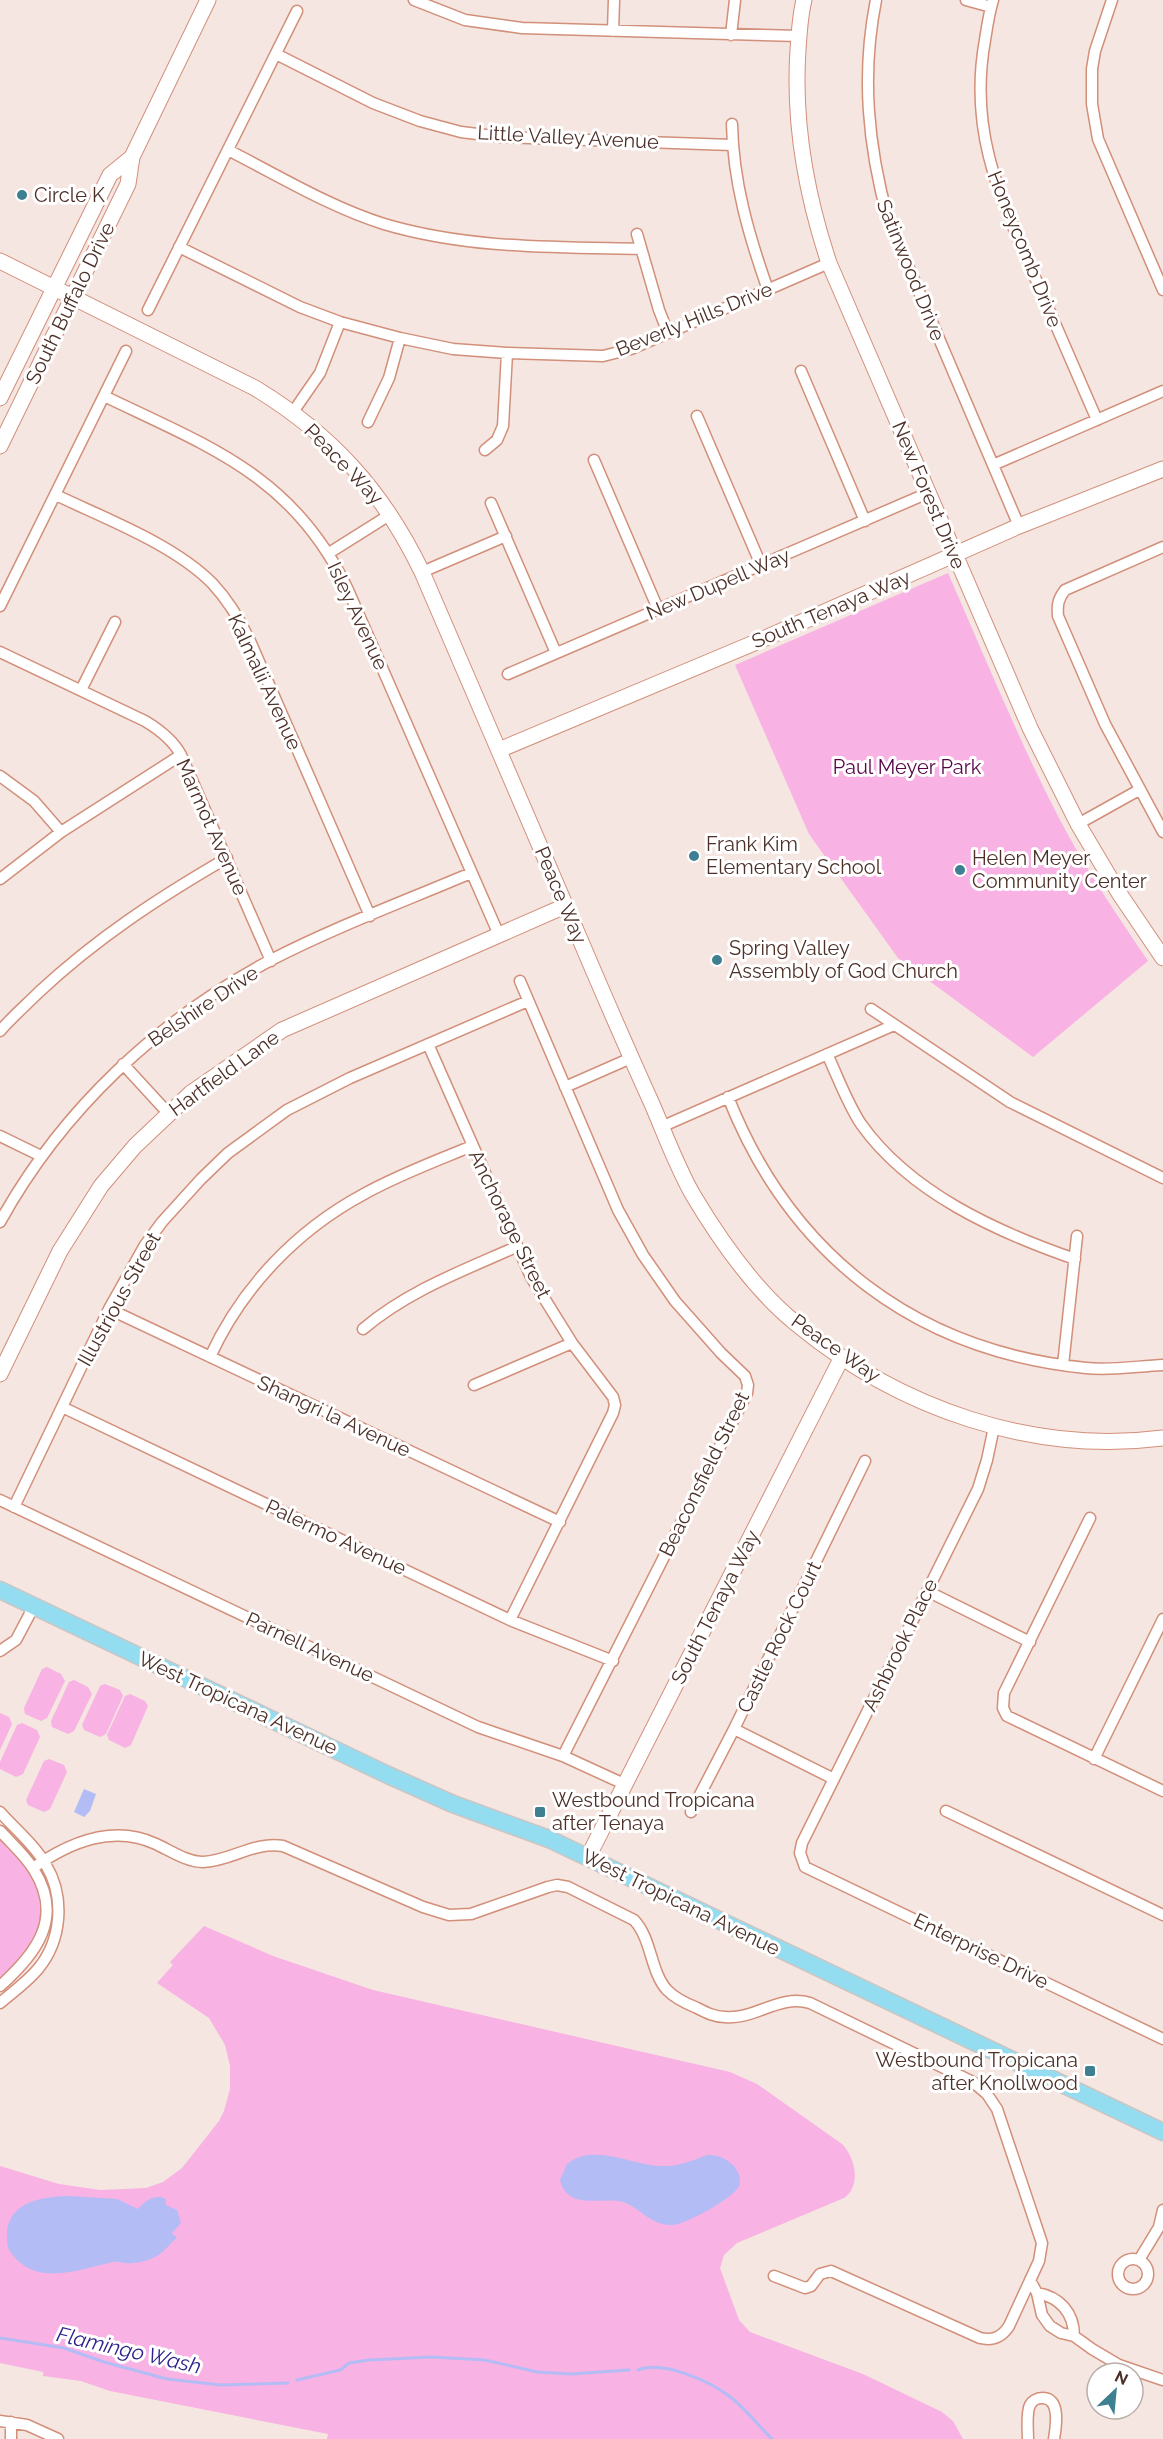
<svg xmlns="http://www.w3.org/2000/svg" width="1163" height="2439" viewBox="0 0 1163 2439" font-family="Raleway,sans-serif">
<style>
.green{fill:#f8b2e3}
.water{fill:#b4bcf5}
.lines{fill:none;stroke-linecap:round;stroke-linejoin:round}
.stream{stroke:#b4bcf5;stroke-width:3}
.street-casing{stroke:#d28f7a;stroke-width:13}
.secondary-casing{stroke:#d28f7a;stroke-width:17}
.primary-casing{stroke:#cdc5c3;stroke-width:19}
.street{stroke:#fff;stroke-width:10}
.secondary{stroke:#fff;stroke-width:15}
.primary{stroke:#94ddf0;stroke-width:16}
.poi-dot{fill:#3e7f91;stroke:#fff;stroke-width:2}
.labels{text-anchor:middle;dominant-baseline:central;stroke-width:6;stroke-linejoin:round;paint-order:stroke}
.street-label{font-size:20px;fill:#4d3129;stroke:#fff}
.poi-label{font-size:20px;fill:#4d3129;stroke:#fff;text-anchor:start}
.park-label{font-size:20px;fill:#570447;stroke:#fff}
.water-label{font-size:21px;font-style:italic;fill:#2d238c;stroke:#fff}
</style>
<rect width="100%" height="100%" fill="#f5e6e1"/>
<path class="green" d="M948,573C984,655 1018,739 1059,818C1085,868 1117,915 1148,961L1033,1057L898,958L809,834L735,665Z
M47,1667L61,1674L65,1681L47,1718L41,1721L25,1714L24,1708L42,1669Z
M74,1680L88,1687L92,1694L74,1731L68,1734L52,1727L51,1721L69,1682Z
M105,1684L120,1690L123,1696L106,1734L100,1737L84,1730L82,1725L100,1686Z
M130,1694L145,1701L148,1706L131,1745L125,1748L109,1740L107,1735L125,1696Z
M0,1713L9,1717L12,1724L0,1750Z
M22,1723L37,1730L40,1737L23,1774L16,1777L0,1769V1762L17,1725Z
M49,1759L64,1765L67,1772L50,1809L44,1812L28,1805L26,1800L44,1761Z
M0,1837L29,1869L38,1888L41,1921L24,1957L0,1979Z
M204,1926L273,1956L373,1990L730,2072L757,2084L842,2144C856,2158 861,2186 844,2198L737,2243L724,2255L720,2268L739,2320L750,2332L863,2374L942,2412L953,2421L963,2439H327L328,2434L110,2391L81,2381L43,2376V2372L0,2363V2166L59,2184L100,2190L146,2188L163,2182L182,2168L219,2121L224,2111L230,2089V2066L225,2045L209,2018L157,1983L173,1965L170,1962Z"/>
<path class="water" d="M84,1789L96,1794L90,1811L84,1817L74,1812Z
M708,2155C718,2155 725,2158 733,2165C738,2171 742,2178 739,2186C734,2198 685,2225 672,2225C649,2226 637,2203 618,2201C596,2198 567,2209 560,2180L567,2164C594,2141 636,2168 667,2166C681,2166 695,2159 708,2155Z
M70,2196L117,2199L138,2209C145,2201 155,2193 166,2199V2205L177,2210L181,2223L172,2233L177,2238C168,2244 165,2253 153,2258C146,2261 135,2264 126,2263C122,2263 118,2261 113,2262C77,2270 32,2289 8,2248C0,2203 37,2197 70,2196Z"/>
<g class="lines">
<path class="stream" d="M0,2338L64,2348L104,2362L167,2379L221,2385L288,2383
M638,2370C663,2360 709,2381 729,2396C745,2408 758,2425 772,2439
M297,2380L340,2370L349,2363L369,2360L432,2357L485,2360L537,2372L571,2374L629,2370"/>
<g class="street-casing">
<path id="street" d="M414,0L465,20L522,28L799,36
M876,0C861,75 868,146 888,219L1019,526
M966,0L991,7
M993,0C989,13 987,27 985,40C968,133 1001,199 1037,282C1057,328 1077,374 1097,420
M1112,0L1095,51L1092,69V104L1098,139L1163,290
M613,31L614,0
M731,35L735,0
M276,54L373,103L420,121L461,132L502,137L732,145
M732,124C733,182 749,236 768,290
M228,150C279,176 330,207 384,224C468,249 555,247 641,249
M637,234L659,310L668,333
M179,247L300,307L340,322L400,338L453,349L507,353L603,356L631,349L829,263
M148,310L297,11
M801,371L865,521
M104,396C210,447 294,476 348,590L499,935
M293,412L320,373L340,322
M697,416L761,565
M368,422L389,378L400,338
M485,450L497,440L503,426L507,353
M594,460L658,609
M993,465L1163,391
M56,495C106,519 173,544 212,583C228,600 240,620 250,641L370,916
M491,503L556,653
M1163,547L1065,590C1058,599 1057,605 1058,616L1105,724L1163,832
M329,553L391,514
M422,572L506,536
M0,606L126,351
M0,652L145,721C160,730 173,740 181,755L271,961
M508,674L928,493
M81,690L115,622
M0,776L34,801L61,832
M1078,824L1139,790
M0,879L61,832L181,755
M520,981L618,1210L643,1255L675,1301L721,1353L745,1376L748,1385L747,1393L563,1756
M871,1009L1010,1102L1163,1178
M0,1031C12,1017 26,1005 39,992C97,938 158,898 227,858
M428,1044L531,1277L572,1343L613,1397L615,1405L613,1413L510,1620
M827,1054C838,1077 847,1103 861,1124C910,1193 997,1232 1075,1259
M123,1064L168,1113
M565,1087L631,1058
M728,1097C791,1256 916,1351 1086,1368C1110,1371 1138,1366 1163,1365
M661,1127L894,1025
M0,1136L41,1156
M0,1222C62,1110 158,1020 271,960C335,927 405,901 471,873
M109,1309L560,1522
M363,1329C408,1291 462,1271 516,1247
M210,1357C242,1287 297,1230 364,1194C398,1175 436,1161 472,1146
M1063,1365L1077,1236
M474,1385L572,1343
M62,1407L510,1620L613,1661
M994,1427L987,1460L978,1489L802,1843L800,1853L805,1867L1163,2039
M0,1500L478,1727L563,1756L624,1784
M14,1507L109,1309L145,1245L162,1222L201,1179L228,1153L287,1110L350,1078L528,1001
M1090,1518L1004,1693L1003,1708L1007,1716L1163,1791
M927,1591L1030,1642
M0,1651L16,1640L34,1606
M734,1729L834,1779
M1094,1759L1163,1619
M946,1811L1163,1915
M0,1812C15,1829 35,1845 46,1865C65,1897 62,1940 38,1969C27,1982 13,1992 0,2003
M691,1812L734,1729L865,1461
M0,1831C11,1843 25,1855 34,1870C64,1918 36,1954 0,1986
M33,1868C70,1842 113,1824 156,1844C171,1851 187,1862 203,1862C231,1861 254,1841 283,1846L423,1907L449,1915L471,1914L548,1887L557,1885L568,1887L634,1920C652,1939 650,1971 667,1990C675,1998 685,2003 695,2007C705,2012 714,2017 725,2017C755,2020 779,1994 810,2003L973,2082L987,2094L997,2109L1042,2243L1039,2261L1009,2326C1002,2337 993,2341 980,2338L831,2271L820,2274L811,2286L805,2288L774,2276
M1118 2274a15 15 0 1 1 30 0a15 15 0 1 1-30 0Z
M1139,2260L1159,2227L1163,2210
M1030,2280L1037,2293L1042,2315L1050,2326L1061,2333L1074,2336L1092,2349L1119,2365L1163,2380
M1037,2293C1060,2297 1074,2313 1074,2336
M0,2421L27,2425L58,2439
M11,2422V2439
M1028,2439C1028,2430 1026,2413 1030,2405C1032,2401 1037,2398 1042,2398C1061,2397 1056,2427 1054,2439"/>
</g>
<g class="secondary-casing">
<path id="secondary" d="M804,0C800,16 799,34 798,50C793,124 806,194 829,263L1030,728L1078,824L1119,893L1163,958
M0,261L255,388C332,435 383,491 422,572C475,696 529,820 582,944C605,998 628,1051 652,1104C665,1134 677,1167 693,1195C721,1242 755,1291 798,1325C899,1408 1032,1455 1163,1438
M0,398L110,175L132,157
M0,446L128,184L132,157L208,0
M499,750L761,640L1019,526L1163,469
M0,1374L60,1251L101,1186L135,1146L191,1093L282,1030L565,906
M588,1857L842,1357"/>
</g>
<g class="primary-casing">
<path id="primary" d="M0,1590L388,1775L453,1804L549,1839L1163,2132"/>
</g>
<use href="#street" class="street"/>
<use href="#secondary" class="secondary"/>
<use href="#primary" class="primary"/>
</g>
<g class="poi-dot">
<circle cx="22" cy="195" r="6"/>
<circle cx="694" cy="856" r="6"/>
<circle cx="960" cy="870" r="6"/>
<circle cx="717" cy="960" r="6"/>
<rect x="534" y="1806" width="12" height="12" rx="3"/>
<rect x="1084" y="2065" width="12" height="12" rx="3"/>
</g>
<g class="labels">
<g class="street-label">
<text transform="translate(568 137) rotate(3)">Little Valley Avenue</text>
<text transform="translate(1025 249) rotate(68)">Honeycomb Drive</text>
<text transform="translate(911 270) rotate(68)">Satinwood Drive</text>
<text transform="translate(70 303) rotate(-64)">South Buffalo Drive</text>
<text transform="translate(694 319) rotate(-22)">Beverly Hills Drive</text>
<text transform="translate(344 464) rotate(46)">Peace Way</text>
<text transform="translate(929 495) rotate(67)">New Forest Drive</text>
<text transform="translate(718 584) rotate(-23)">New Dupell Way</text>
<text transform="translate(831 609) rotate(-23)">South Tenaya Way</text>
<text transform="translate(358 616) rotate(65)">Isley Avenue</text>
<text transform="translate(265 682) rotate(65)">Kalmalii Avenue</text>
<text transform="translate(212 827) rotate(66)">Marmot Avenue</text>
<text transform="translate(561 895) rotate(67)">Peace Way</text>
<text transform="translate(203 1006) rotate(-34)">Belshire Drive</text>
<text transform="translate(224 1073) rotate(-36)">Hartfield Lane</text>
<text transform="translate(510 1224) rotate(64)">Anchorage Street</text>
<text transform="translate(119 1299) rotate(-61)">Illustrious Street</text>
<text transform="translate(836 1348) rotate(35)">Peace Way</text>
<text transform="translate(334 1416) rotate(25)">Shangri la Avenue</text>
<text transform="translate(704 1474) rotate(-64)">Beaconsfield Street</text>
<text transform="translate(336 1537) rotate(25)">Palermo Avenue</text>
<text transform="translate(715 1607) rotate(-63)">South Tenaya Way</text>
<text transform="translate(779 1637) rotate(-64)">Castle Rock Court</text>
<text transform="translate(900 1645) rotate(-64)">Ashbrook Place</text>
<text transform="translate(310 1647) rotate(25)">Parnell Avenue</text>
<text transform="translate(238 1703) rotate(25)">West Tropicana Avenue</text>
<text transform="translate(681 1902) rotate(26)">West Tropicana Avenue</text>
<text transform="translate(981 1951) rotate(26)">Enterprise Drive</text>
</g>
<g class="poi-label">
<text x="34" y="195">Circle K</text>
<text x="706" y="844">Frank Kim<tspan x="706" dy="23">Elementary School</tspan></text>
<text x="972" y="858">Helen Meyer<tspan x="972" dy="23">Community Center</tspan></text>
<text x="729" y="948">Spring Valley<tspan x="729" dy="23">Assembly of God Church</tspan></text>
<text x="552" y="1800">Westbound Tropicana<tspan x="552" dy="23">after Tenaya</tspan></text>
<text x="1078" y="2060" text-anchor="end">Westbound Tropicana<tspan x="1078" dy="23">after Knollwood</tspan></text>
</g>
<g class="park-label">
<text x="907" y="767">Paul Meyer Park</text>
</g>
<g class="water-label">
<text transform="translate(129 2350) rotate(13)">Flamingo Wash</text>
</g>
</g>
<g transform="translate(1115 2391) rotate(26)"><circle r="28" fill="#ffffff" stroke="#b8ada9" stroke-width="1.5"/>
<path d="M0-4.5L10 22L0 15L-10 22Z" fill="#3e7f91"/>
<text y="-9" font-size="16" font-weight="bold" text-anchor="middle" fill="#4d3129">N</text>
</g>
</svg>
